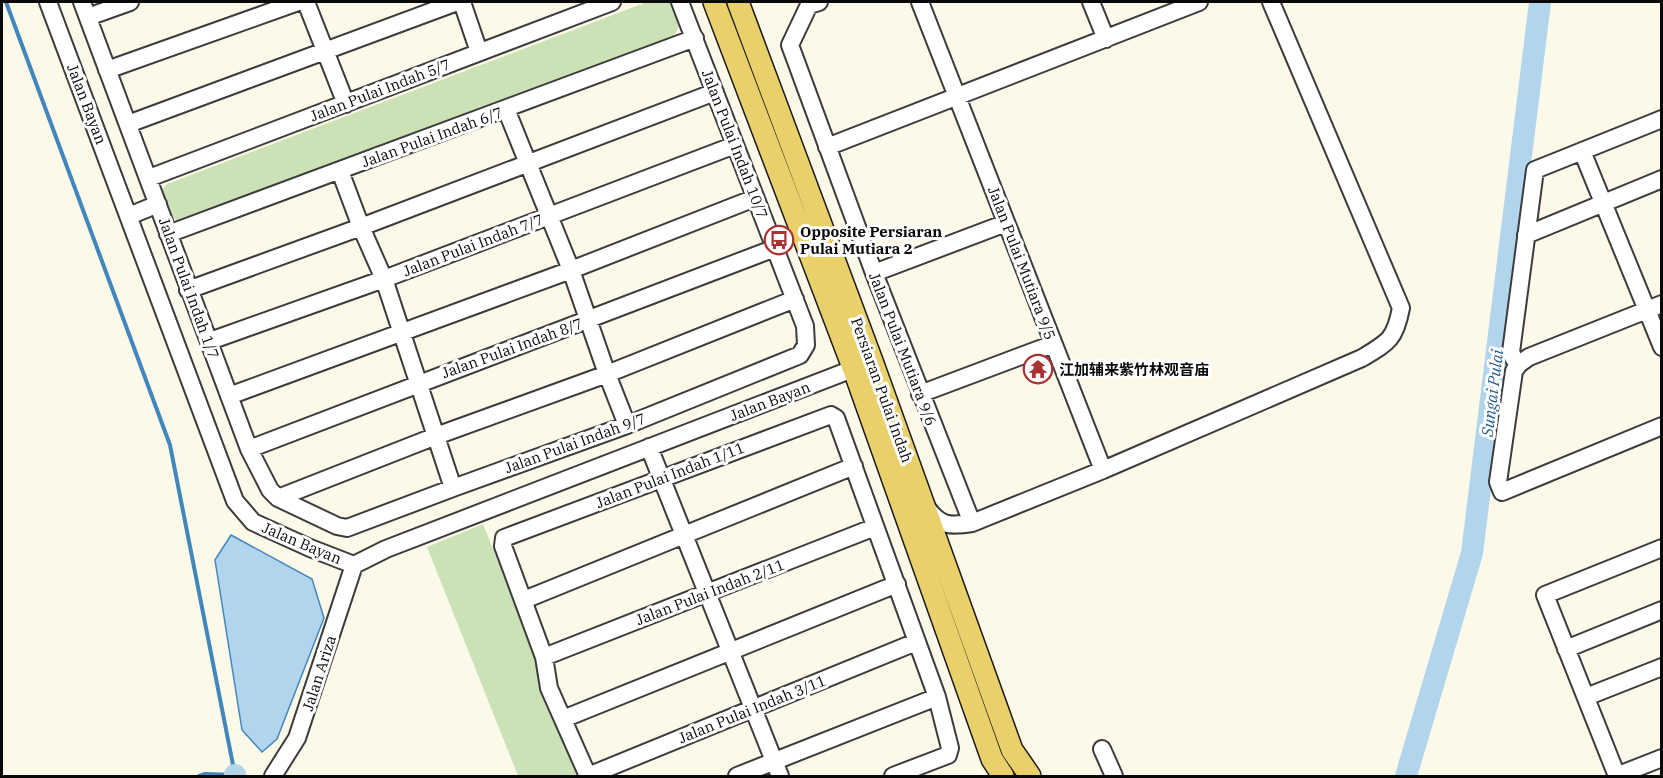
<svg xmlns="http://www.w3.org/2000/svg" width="1663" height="778" viewBox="0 0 1663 778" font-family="'IBM Plex Serif','Noto Sans SC',serif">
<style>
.green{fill:#cbe2b6}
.water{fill:#b2d5ee;stroke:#4187bd;stroke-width:1.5}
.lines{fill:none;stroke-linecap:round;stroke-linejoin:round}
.stream{stroke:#4187bd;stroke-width:4}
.river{stroke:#b2d5ee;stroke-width:22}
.minor-casing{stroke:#3c3c3c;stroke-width:20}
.major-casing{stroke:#1a1a1a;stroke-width:24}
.minor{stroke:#fff;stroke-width:16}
.major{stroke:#ead06b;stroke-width:21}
.labels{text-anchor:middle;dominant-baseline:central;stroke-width:6;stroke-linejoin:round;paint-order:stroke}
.street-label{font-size:15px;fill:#090909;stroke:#fff}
.poi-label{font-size:15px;font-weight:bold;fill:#090909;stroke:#fff;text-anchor:start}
.water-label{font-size:16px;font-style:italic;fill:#22598c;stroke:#fff}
</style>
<rect width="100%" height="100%" fill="#fdf9e8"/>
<path class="green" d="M647,2H670L676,10L680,24L673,38L184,222C169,220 161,205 161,190L167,184Z
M483,524L585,776H518L427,547Z"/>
<path class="water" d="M231,535L312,579L324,618L277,739L262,752L242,730L215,560Z"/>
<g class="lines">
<path class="stream" d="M6,2L170,445L235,775L205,774L199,776"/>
<path class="river" d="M235,775V776
M1406,776L1472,553L1540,2"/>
<g class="minor-casing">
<path id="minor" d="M48,2L235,501L253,522L310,548L354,565L386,549L863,365
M82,2L249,449L270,490L278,498L337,526L347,528L453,488L627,425L800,355L806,345L805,326L680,2
M306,2L346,104
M462,2L479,52
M819,2L809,5L790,45L874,273L972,523
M920,2L1103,470
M1091,2L1106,39
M88,17L130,2
M107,70L298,2
M506,109L571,270L607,374L627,425
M128,124L457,2
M827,147L1199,2
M1582,151L1662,347
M340,171L361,227L384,279L453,488
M149,178L612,2
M129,216L158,204
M168,234L695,38
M1526,235L1662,179
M874,273L1006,223
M188,290L361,227L715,92
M1662,304L1529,357L1519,364L1514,371L1498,482L1502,492L1662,426
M210,341L384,279L735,145
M1519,364L1514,359L1511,352L1535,170L1662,119
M920,394L1053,344
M229,396L571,270L755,198
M649,447L780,776
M249,449L775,248
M278,498L436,436L607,374L795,299
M927,508C941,527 950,526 972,523L1103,470L1362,358C1389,342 1395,339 1401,308L1271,2
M524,600L854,466
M1566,649L1662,610
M544,657L875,527
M1586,697L1662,667
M563,719L897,584
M1102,749L1114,776
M273,776L297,738L354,565
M588,776L549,688L544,657L503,546L504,538L831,415L836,418L937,697L950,748L948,755L893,776
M588,776L916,642
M737,776L937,697
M1616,776L1662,758
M1617,776L1545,595L1662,548"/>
</g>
<g class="major-casing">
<path id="major" d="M714,2L854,370L992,759L1003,776
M738,2L872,361L1012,750L1030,776"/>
</g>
<use href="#minor" class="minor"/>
<use href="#major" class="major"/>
</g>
<defs>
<g id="bus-ring" transform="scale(1.5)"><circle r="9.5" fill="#fff" stroke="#a93232" stroke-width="1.5"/><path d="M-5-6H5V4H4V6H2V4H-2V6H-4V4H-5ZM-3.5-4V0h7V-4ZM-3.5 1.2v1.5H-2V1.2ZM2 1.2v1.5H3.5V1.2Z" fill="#a93232"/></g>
<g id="temple-ring" transform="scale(1.5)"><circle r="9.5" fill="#fff" stroke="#a93232" stroke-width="1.5"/><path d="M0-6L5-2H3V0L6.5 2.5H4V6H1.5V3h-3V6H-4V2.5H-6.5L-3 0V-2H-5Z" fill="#a93232"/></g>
</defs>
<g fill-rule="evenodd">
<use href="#bus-ring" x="779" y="240"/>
<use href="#temple-ring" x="1038" y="369"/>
</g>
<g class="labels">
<g class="street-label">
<text transform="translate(380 90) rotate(-21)">Jalan Pulai Indah 5/7</text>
<text transform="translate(87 104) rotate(69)">Jalan Bayan</text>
<text transform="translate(432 137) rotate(-20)">Jalan Pulai Indah 6/7</text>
<text transform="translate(735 144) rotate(69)">Jalan Pulai Indah 10/7</text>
<text transform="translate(473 245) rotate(-21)">Jalan Pulai Indah 7/7</text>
<text transform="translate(1022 263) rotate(69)">Jalan Pulai Mutiara 9/5</text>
<text transform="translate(189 288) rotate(70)">Jalan Pulai Indah 1/7</text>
<text transform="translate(512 348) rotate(-20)">Jalan Pulai Indah 8/7</text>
<text transform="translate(903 349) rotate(69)">Jalan Pulai Mutiara 9/6</text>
<text transform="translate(882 390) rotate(70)">Persiaran Pulai Indah</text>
<text transform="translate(770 401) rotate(-21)">Jalan Bayan</text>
<text transform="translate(575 443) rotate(-20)">Jalan Pulai Indah 9/7</text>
<text transform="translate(670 475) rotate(-21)">Jalan Pulai Indah 1/11</text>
<text transform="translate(302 543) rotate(23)">Jalan Bayan</text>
<text transform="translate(710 592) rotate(-21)">Jalan Pulai Indah 2/11</text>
<text transform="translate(319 673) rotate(-72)">Jalan Ariza</text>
<text transform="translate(752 709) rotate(-22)">Jalan Pulai Indah 3/11</text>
</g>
<g class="poi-label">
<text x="800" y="231">Opposite Persiaran<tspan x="800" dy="17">Pulai Mutiara 2</tspan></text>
<text x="1059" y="369">江加辅来紫竹林观音庙</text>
</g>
<g class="water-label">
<text transform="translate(1492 393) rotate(-83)">Sungai Pulai</text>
</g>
</g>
<rect width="1663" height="778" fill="none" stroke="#090909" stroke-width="6"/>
</svg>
